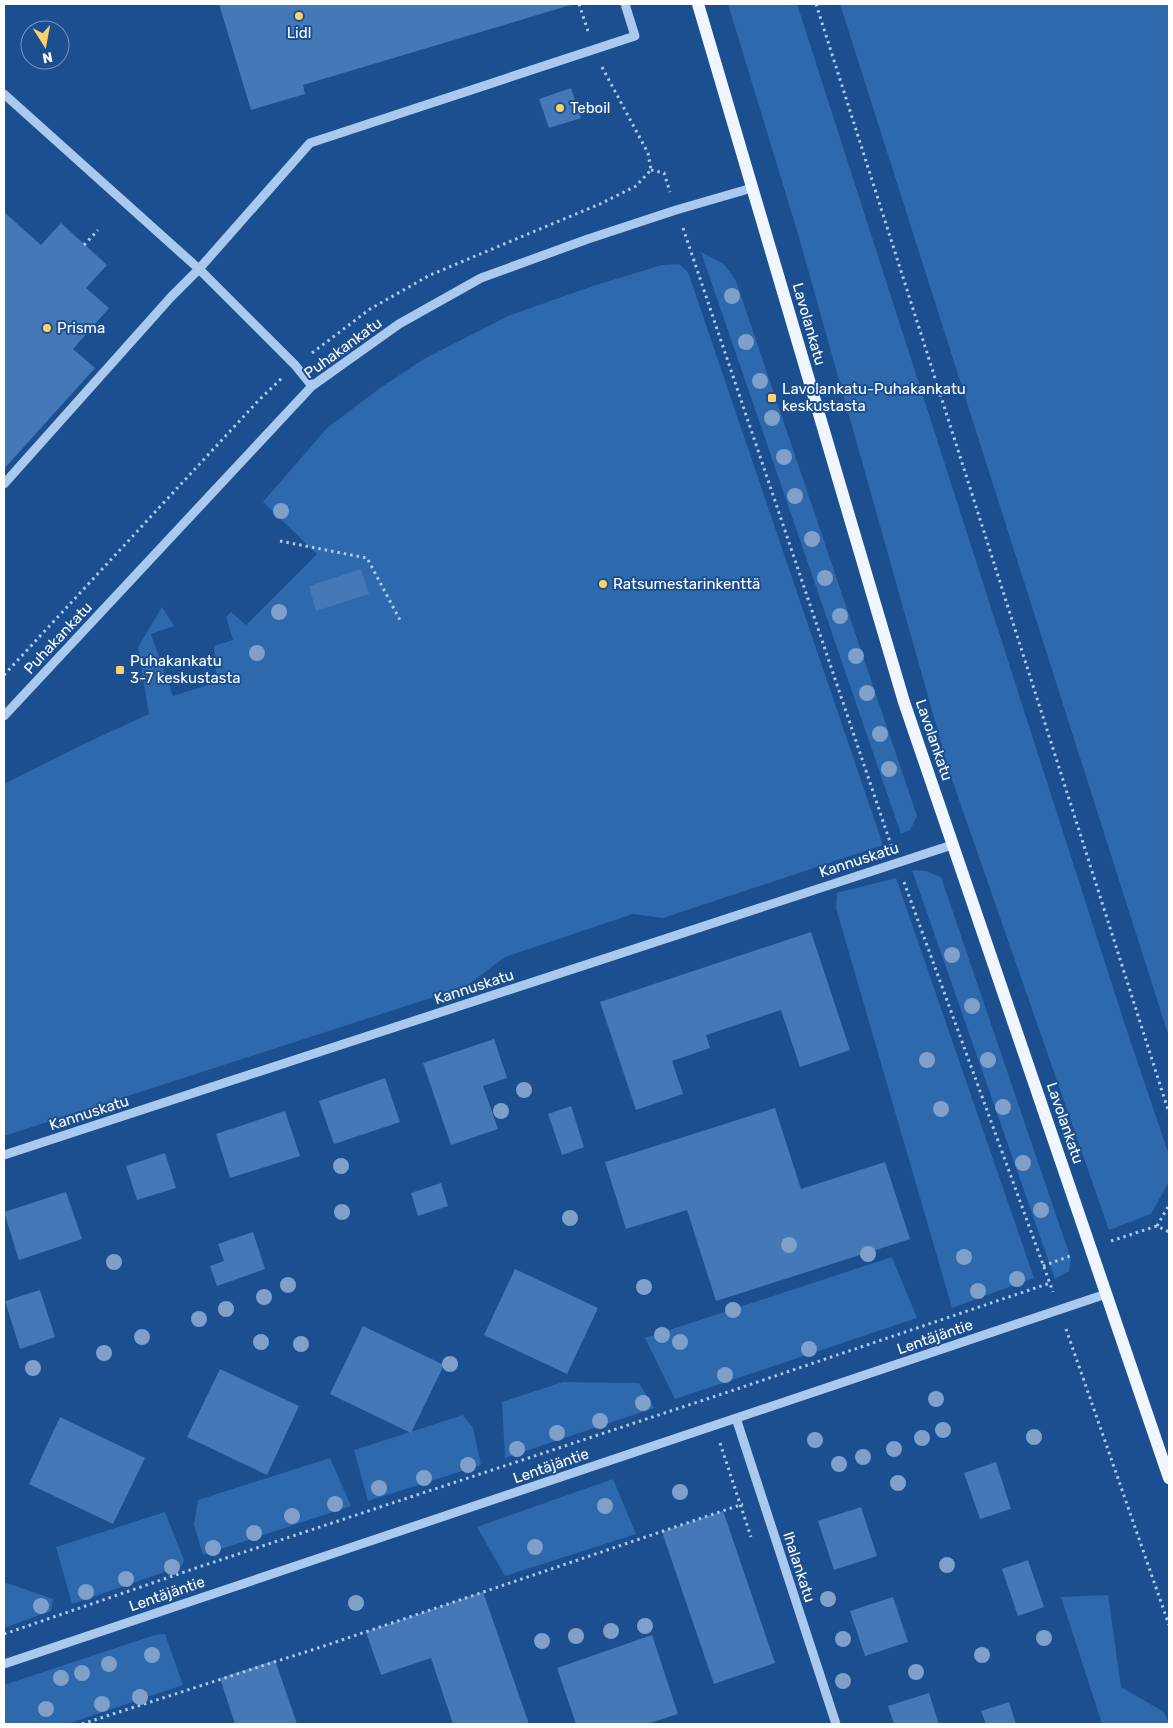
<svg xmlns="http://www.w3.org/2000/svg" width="1173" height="1728" viewBox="0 0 1173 1728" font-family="Rubik,sans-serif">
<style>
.green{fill:#2e69ad}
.building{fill:#4478b7}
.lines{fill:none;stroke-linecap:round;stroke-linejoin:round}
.path{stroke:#a9c9ee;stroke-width:3;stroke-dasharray:2.5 4;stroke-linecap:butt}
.minor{stroke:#a9c9ee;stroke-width:9}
.major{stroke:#f0f6ff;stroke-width:12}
.tree{fill:#7ea0ca}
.poi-dot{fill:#ffd166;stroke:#1b4f8f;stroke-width:2}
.labels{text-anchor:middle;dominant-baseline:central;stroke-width:4;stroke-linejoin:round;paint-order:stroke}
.poi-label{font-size:15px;fill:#fff;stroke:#1b4f8f;text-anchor:start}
.street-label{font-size:15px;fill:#fff;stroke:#1b4f8f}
</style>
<rect width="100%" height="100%" fill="#1b4f8f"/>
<path class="green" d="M728,4H797L1126,1028L1169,1155V1182L1151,1214L1109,1230L949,771L798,234Z
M840,4H1169V1037Z
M701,252L724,264L736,281L917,816L910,830L901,834Z
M679,264L688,272L883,845L663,918L633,914L505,957L465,987L4,1136V784L88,742L149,714L138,647L162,607L174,626L151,634L173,696L217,682L214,646L233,640L226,617L231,612L246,625L317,554L263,502L327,428L380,388L424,359L508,316L593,286L662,265Z
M912,870L926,871L941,877L1071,1259L1069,1271L1055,1279Z
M896,878L1034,1278L952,1308L836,908L837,893Z
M892,1257L917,1318L675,1399L645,1338Z
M563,1382L639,1383L654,1408L505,1458L502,1402Z
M463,1415L473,1428L481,1465L368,1501L354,1450Z
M330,1458L351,1506L203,1555L194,1525L198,1500Z
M613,1479L636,1534L505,1576L477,1527Z
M165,1512L184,1560L182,1566L72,1604L56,1547Z
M4,1582L53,1599L51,1611L4,1628Z
M1108,1595L1121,1687L1164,1712L1169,1724H1102L1061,1597Z
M165,1634L183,1685L67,1724H4V1685L155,1635Z"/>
<path class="building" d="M219,4H574L303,85L305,94L251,110Z
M571,88L581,118L549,128L539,99Z
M4,212L41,245L61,223L107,265L86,288L109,308L73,349L95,368L4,469Z
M361,569L369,594L316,611L309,586Z
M811,932L850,1050L800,1067L781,1010L706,1035L710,1048L672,1061L683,1094L636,1110L600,1002Z
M494,1039L507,1078L483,1086L498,1129L451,1145L423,1063Z
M385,1078L400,1122L334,1144L319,1101Z
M571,1106L584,1147L562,1155L548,1114Z
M775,1108L801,1189L885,1162L910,1239L716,1301L687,1210L626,1229L605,1162Z
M285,1111L300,1156L230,1178L216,1134Z
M165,1153L176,1188L137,1200L126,1166Z
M441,1183L448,1206L418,1216L411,1193Z
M66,1192L82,1239L19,1260L4,1212Z
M253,1232L265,1269L217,1286L210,1266L224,1261L218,1244Z
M515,1269L598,1308L567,1374L484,1335Z
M40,1290L55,1337L20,1349L5,1301Z
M363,1326L444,1365L411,1433L330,1394Z
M220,1369L299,1406L267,1475L187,1437Z
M60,1417L145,1458L113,1524L29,1484Z
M996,1462L1011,1509L980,1519L964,1473Z
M861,1507L877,1556L834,1570L818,1521Z
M723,1511L775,1663L714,1684L662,1532Z
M1028,1560L1044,1607L1018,1616L1002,1569Z
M483,1592L529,1724H453L431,1658L381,1675L366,1632Z
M893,1597L908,1642L865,1656L850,1611Z
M652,1635L678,1714L647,1724H576L557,1668Z
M275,1660L297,1724H235L220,1678Z
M929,1693L939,1724H894L888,1706Z
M1009,1702L1016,1724H986L981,1711Z"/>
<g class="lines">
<path class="path" d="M579,4L588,31
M816,4L1169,1113
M602,67L648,153L651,170
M651,170L664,173L670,192
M683,228L891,845
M84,245L98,230
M312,353L370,309L430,275L600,204L636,186L651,170
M280,541L367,558L400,620
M4,675L258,401L282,378
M904,882L1053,1292
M1157,1226L1169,1205
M1111,1241L1157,1226L1169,1232
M1043,1266L1070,1256
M1066,1329L1169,1625
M720,1443L751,1537
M4,1634L196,1568L728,1392L1050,1283
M82,1724L324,1646L743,1504"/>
<path class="minor" d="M4,94L199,269L295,365L312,386
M4,484L171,297L199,269L310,143L635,36L625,4
M4,716L312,386L399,324L481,278L588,239L676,210L752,188
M4,1155L952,845
M736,1418L836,1724
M4,1664L1106,1294"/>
<path class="major" d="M698,4L904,702L1169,1478"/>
</g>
<g class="tree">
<circle cx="732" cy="296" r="8"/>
<circle cx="746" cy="342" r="8"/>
<circle cx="760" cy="381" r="8"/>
<circle cx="772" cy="418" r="8"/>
<circle cx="784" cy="457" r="8"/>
<circle cx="795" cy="496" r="8"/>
<circle cx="281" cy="511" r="8"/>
<circle cx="812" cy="539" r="8"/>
<circle cx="825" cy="578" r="8"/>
<circle cx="279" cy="612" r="8"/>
<circle cx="840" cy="616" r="8"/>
<circle cx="257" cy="653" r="8"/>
<circle cx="856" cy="656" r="8"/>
<circle cx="867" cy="693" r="8"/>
<circle cx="880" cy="734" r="8"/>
<circle cx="889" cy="769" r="8"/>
<circle cx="952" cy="955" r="8"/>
<circle cx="972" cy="1006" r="8"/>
<circle cx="927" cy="1060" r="8"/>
<circle cx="988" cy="1060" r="8"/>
<circle cx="524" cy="1090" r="8"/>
<circle cx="1003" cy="1107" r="8"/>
<circle cx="941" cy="1109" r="8"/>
<circle cx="501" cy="1111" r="8"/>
<circle cx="1023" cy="1163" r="8"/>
<circle cx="341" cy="1166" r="8"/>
<circle cx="1041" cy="1210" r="8"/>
<circle cx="342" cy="1212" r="8"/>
<circle cx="570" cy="1218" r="8"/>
<circle cx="789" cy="1245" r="8"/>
<circle cx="868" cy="1254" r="8"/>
<circle cx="964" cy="1257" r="8"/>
<circle cx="114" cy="1262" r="8"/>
<circle cx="1017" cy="1279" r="8"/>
<circle cx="288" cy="1285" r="8"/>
<circle cx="644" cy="1287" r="8"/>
<circle cx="978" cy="1291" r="8"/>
<circle cx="264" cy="1297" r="8"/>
<circle cx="226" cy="1309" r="8"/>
<circle cx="733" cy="1310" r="8"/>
<circle cx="199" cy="1319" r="8"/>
<circle cx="662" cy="1335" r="8"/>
<circle cx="142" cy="1337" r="8"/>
<circle cx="261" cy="1342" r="8"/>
<circle cx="680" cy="1342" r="8"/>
<circle cx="301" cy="1344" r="8"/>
<circle cx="809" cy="1349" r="8"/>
<circle cx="104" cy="1353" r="8"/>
<circle cx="450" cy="1364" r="8"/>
<circle cx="33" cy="1368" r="8"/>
<circle cx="725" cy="1375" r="8"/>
<circle cx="936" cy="1399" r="8"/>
<circle cx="643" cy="1403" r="8"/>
<circle cx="600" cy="1421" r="8"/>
<circle cx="943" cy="1430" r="8"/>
<circle cx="557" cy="1433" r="8"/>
<circle cx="1034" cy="1437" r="8"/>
<circle cx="922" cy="1438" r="8"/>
<circle cx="815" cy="1440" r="8"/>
<circle cx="517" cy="1449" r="8"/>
<circle cx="894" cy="1449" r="8"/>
<circle cx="863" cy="1457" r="8"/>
<circle cx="839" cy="1464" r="8"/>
<circle cx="468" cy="1465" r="8"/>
<circle cx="424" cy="1478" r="8"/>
<circle cx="898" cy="1483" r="8"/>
<circle cx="379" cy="1488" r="8"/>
<circle cx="680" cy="1492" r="8"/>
<circle cx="335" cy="1504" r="8"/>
<circle cx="605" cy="1506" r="8"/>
<circle cx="292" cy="1516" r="8"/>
<circle cx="254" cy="1533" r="8"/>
<circle cx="535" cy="1547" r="8"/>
<circle cx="213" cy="1548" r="8"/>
<circle cx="947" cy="1565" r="8"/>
<circle cx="172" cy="1567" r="8"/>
<circle cx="126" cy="1579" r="8"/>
<circle cx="86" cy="1592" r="8"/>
<circle cx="828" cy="1599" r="8"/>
<circle cx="356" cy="1603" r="8"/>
<circle cx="41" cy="1606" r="8"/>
<circle cx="645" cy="1626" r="8"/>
<circle cx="611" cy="1631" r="8"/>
<circle cx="576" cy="1636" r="8"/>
<circle cx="1044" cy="1638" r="8"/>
<circle cx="843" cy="1639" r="8"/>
<circle cx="542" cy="1641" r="8"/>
<circle cx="152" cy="1655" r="8"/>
<circle cx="982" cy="1655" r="8"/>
<circle cx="109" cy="1664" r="8"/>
<circle cx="916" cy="1672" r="8"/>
<circle cx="82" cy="1673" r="8"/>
<circle cx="61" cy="1678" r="8"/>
<circle cx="843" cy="1681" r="8"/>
<circle cx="140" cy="1697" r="8"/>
<circle cx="102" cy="1704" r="8"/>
<circle cx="46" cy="1709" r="8"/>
</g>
<g class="poi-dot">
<circle cx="299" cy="16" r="5"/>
<circle cx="560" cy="108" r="5"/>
<circle cx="47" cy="328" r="5"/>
<rect x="767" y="393" width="10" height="10" rx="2.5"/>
<circle cx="603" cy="584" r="5"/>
<rect x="115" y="665" width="10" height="10" rx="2.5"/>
</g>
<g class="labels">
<g class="poi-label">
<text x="299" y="33" text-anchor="middle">Lidl</text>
<text x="570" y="108">Teboil</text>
<text x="57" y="328">Prisma</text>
<text x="782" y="389">Lavolankatu-Puhakankatu<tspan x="782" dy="17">keskustasta</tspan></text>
<text x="613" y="584">Ratsumestarinkenttä</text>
<text x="130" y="661">Puhakankatu<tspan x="130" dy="17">3-7 keskustasta</tspan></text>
</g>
<g class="street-label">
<text transform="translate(809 324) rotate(74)">Lavolankatu</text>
<text transform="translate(343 348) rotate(-36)">Puhakankatu</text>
<text transform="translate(58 638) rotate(-47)">Puhakankatu</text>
<text transform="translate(934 740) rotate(71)">Lavolankatu</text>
<text transform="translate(859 860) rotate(-18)">Kannuskatu</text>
<text transform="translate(474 987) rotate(-18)">Kannuskatu</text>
<text transform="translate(89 1113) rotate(-18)">Kannuskatu</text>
<text transform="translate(1065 1123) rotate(71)">Lavolankatu</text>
<text transform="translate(935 1337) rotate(-19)">Lentäjäntie</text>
<text transform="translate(551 1466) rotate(-19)">Lentäjäntie</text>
<text transform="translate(799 1567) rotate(72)">Ihalankatu</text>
<text transform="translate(167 1594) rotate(-19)">Lentäjäntie</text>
</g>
</g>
<rect width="1173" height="1728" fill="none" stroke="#ffffff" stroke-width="10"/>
<g transform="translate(45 45) rotate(169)"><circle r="24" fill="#1b4f8f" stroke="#7695bc"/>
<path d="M0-4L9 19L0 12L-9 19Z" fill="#ffd166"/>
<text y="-8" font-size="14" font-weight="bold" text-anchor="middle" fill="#ffffff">N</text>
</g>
</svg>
